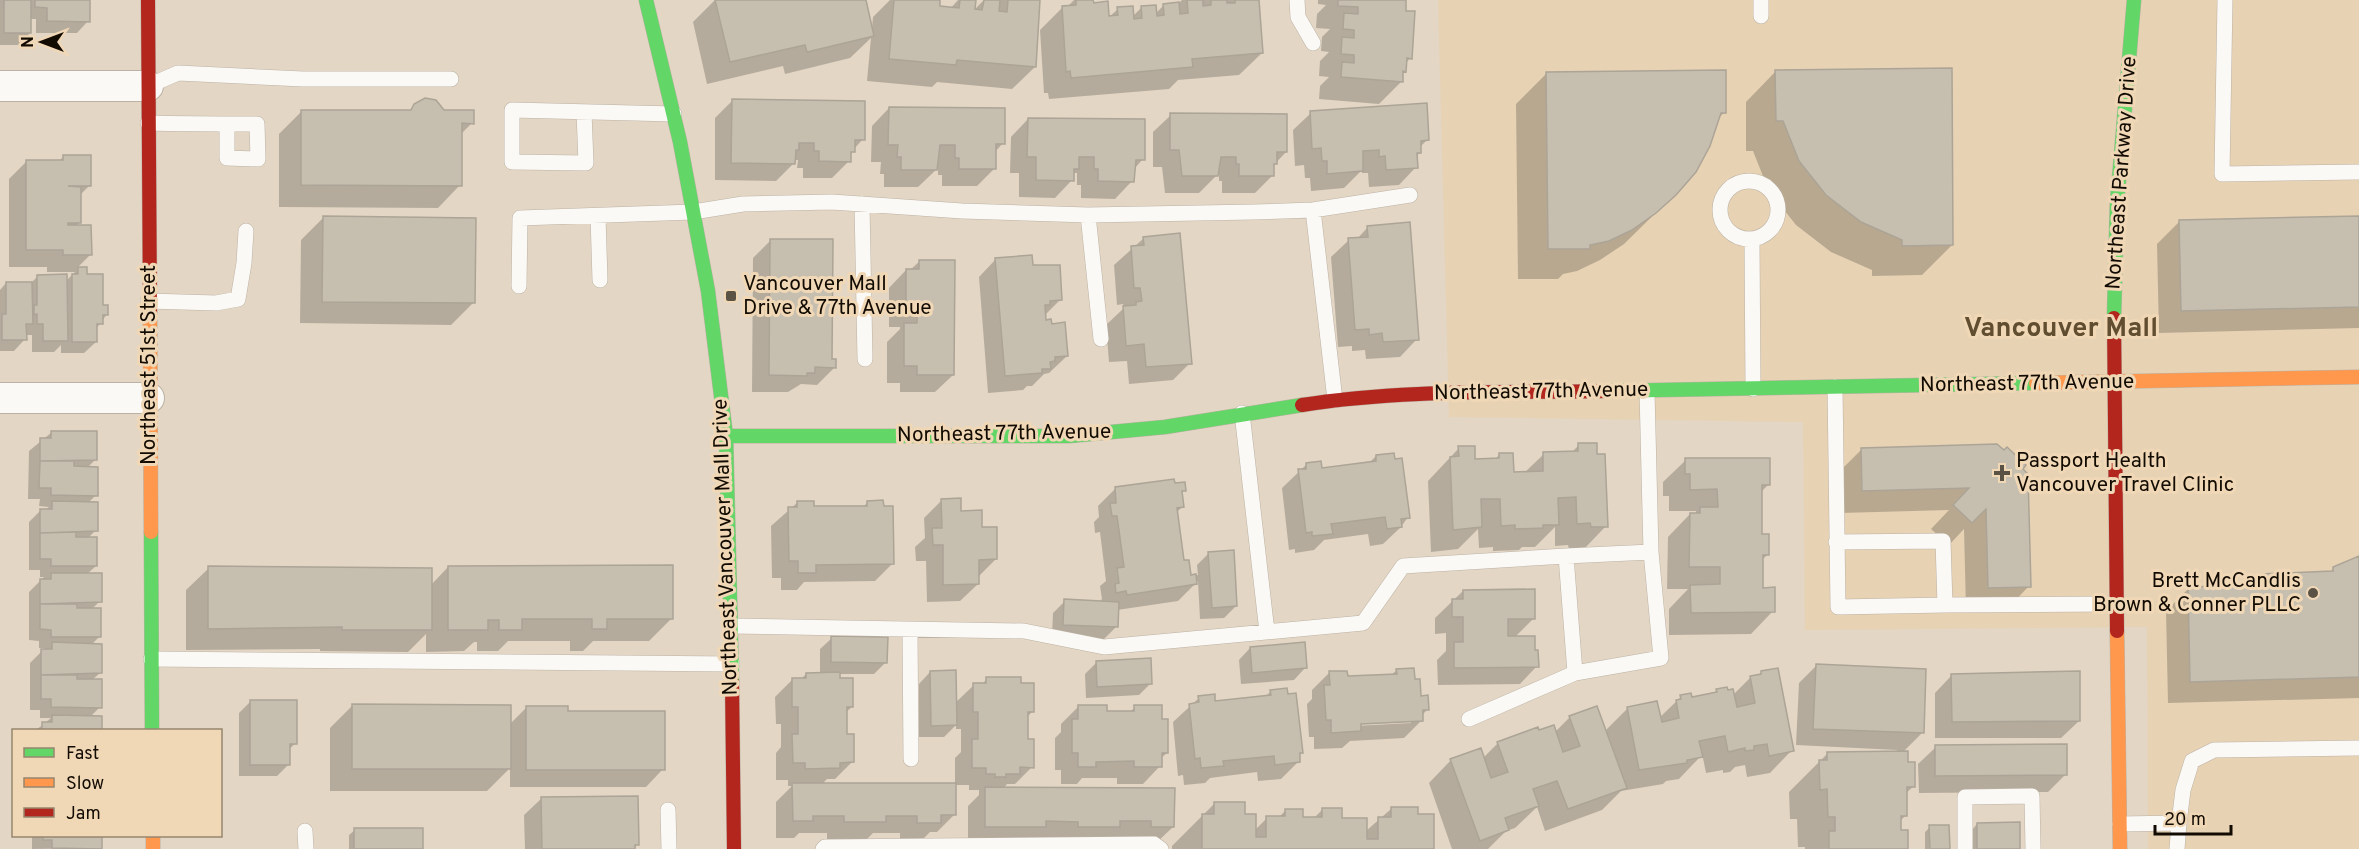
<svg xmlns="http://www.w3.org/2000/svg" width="2359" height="849" viewBox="0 0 2359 849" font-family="Overpass,sans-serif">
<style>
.built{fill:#e7d2b4}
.shadow{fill:#0003;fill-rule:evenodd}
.building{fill:#c6bfb0;stroke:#aca496;stroke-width:1.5}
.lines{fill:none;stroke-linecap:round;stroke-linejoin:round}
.lane-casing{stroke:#bcb2a4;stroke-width:16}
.street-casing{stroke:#bcb2a4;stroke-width:32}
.fast-casing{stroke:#bcb2a4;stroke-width:15}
.slow-casing{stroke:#bcb2a4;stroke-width:15}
.jam-casing{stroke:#bcb2a4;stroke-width:15}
.lane{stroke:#fbf9f6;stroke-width:15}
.street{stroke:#fbf9f6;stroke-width:30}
.fast{stroke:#63d668;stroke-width:14}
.slow{stroke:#ff974d;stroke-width:14}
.jam{stroke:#b3261e;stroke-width:14}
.poi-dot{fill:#5b5246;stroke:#f0d8b7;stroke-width:2}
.labels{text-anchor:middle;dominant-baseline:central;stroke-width:6;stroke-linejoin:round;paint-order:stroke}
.street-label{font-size:21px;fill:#120b02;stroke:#f0d8b7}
.poi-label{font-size:21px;fill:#120b02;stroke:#f0d8b7;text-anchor:start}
.district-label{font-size:27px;font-weight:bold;fill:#614d30;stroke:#f0d8b7}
</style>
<rect width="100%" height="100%" fill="#e3d6c4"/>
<path class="built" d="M1438,0H2359V849H2148L2147,627L1805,630L1803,422L1449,417Z"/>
<path class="shadow" d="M0,0H89L88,21L77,33H36V19H30V33L18,45H0Z
M715,0H864L872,28L873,17L890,0H939L938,7L950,9L958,0H975L974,10L984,0H1038L1035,67L1012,89L937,82L932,87L867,81L871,38L850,58L785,74L783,66L707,84L693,22Z
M1074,0H1092V4L1108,18L1118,9L1132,17L1141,8L1155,14L1164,5L1178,4L1182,0H1248L1262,53L1239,75L1178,80L1169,89L1049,99L1048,93H1044L1040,30L1063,7H1067Z
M1318,0H1405L1411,58L1405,63L1401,82L1379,104L1319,99L1320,86L1329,77L1319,76L1320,61L1329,52L1321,51L1322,37L1330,29L1316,28L1317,14L1326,5L1318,4Z
M1776,71L1952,245L1922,275L1872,276V270L1831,252L1796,225L1769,191L1753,151H1746V102Z
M1547,73L1725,112L1717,119L1675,194L1624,244L1600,260L1577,271L1563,274L1558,279H1518L1516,104Z
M733,100L863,139L854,149L849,156V161L832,178H803V168H797L798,160H794V163L776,181L715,180V118Z
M414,106L443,111L472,123L460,135V185L438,208L279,207V134L302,111L408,112Z
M889,108L1003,143L995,152L994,169L977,186H942V175H938V168L918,187H884V174H880L881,162H871L872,126Z
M1311,113L1428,139L1420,147V153L1415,157L1416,167L1399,185L1369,187L1368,173H1362V170L1344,188L1311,191L1310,178H1305L1304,165L1295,166L1293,130Z
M1171,115L1286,152L1272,167V176L1255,193H1222V181H1219V173L1199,193H1165L1162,167H1153V132Z
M1028,119L1143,159L1134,169L1132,181L1115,199L1081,198V185H1077V173H1072V180L1055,198L1019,197V173H1010L1011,137Z
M64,156L90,185L80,195V222L76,226L90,255L77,268H86V276L107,314L96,329V342L84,353H61V345L54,352H32V335H25V339L14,351H0V290L6,283H31L38,276L65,282L75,272H47V267H9V179L27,161H59Z
M2359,217V328L2159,333L2157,244L2179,222Z
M323,218L474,302L451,325L300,323L301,240Z
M1368,227L1417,339L1400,357L1366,359L1365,350L1352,351V346L1338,347L1331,257L1349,240L1357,239Z
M1144,238L1190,363L1173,380L1129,384L1127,361L1109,362L1106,325L1124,308L1123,304L1117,305L1114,265Z
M771,240L835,367L817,385L801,384L788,392H752L753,258Z
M996,259L1031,267L1061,299L1044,316L1045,322L1067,356L1049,373L1044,374L1032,386H1027L1023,390L988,393L979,277Z
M920,261L953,375L935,392H900V383H887V342L900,329V327H889V288L906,270H910Z
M52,432L95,460L87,468L96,495L88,503L96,530L87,539L96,566L87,574L100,601L91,610L100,636L91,645L100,673L92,680L100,707L90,717H101V730H36L51,718H40V710H30V663L45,648H39V641L29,640V592L44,577H40V570H29V522L41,510H45L49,507L39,506L40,499H28L29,451Z
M1579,445L1606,526L1584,549H1569L1568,545L1555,546V527L1535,547H1522L1519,550L1493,551V547L1479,548L1478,529L1458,549L1431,552L1428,481L1459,448L1474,461L1494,460L1499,455L1512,473H1524L1544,454L1571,453Z
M1862,449L2004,453L2020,469L2029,586L2007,609L1966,610L1964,529L1949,545L1931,529L1949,510L1840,513L1839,472Z
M1376,456L1408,517L1401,527L1383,544L1370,546L1368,534L1324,540L1314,550L1295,553V549L1289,550L1282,488L1306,465L1321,470L1369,463Z
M1686,460L1769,484L1760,493V536L1768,554L1762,560V589L1773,611L1751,634L1669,635V609L1688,589H1667L1668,537L1690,514H1696V511H1669V496H1663V482Z
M1174,485L1184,490L1180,494L1182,507L1176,513L1183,562L1190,577L1198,575L1197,565L1209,553L1236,606L1224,618L1200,619L1198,581L1178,601L1117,610L1116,627L1104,639L1052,636L1053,613L1065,601L1099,602L1102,599L1100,586L1106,581L1100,532L1095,533L1094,522L1099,517L1098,506L1115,489Z
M942,500L981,529L996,559L978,577V584L960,601L927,602L926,561H916L915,547L925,538L924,518Z
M868,502L892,564L875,581L804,582L797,590H781V578H772L771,526L797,503L813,508L863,507Z
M2359,557V698L2168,703L2166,611L2188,589L2248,587L2260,575L2329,573L2334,568Z
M448,567L672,618L649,641H593L583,651H570V641H508L498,651H477V642H474L464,651L426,652V634L408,652L320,651V649L186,650V590L209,568L431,585Z
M1463,591L1534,618L1515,637L1537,666L1520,684L1438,685L1437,660L1446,651V633L1435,634V618Z
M832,638L886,662L874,674H839V679L852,707L845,713L846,736L852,762L835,779H827L822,784H955V758L961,752V729H956V725L944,737H919V684L930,672L955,703L974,685H981L987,679L1020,685L1032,712L1026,718V741L1032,767L1015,784H1007L1004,788L1173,790V827L1155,844L968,843V806L979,795V790H969V785H954V815L937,832H930L922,840H900V833H873L867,839H827V833H799L794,838H776V802L792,786H788V780H776V753L781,747V724H776L775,697L793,679H801L806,674H820V649Z
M1250,648L1305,668L1294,680L1241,684L1239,660Z
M1096,663L1151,683L1139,695L1086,698L1085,674Z
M1816,666L1922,733L1903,752L1914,786L1905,794L1906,815L1899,822V831L1907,849H1805V847H1798L1797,819H1790L1789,792L1828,753L1897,752V750L1796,745L1799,683Z
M1397,670L1413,680L1427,710L1421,716L1422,720L1404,738L1350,741L1342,748L1314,749V737H1309L1307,704L1312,699V690L1329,673L1346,678L1391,675ZM1411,720V723L1354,726L1353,723Z
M1762,672L1792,750L1770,773L1747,777L1745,765L1735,767L1730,772L1723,773V770L1706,773L1703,758H1699L1679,779L1666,781L1663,784L1621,791L1602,810L1545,831L1537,807L1515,828L1506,831L1488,849H1452L1429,783L1451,760L1483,758L1498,743L1539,732H1555L1570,717L1605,731L1628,708L1659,718L1681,697L1691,699L1713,694L1717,690L1733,695L1750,678L1757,677Z
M1952,675L2079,721L2061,738H1935V693Z
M1271,691L1301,753L1298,756L1299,761L1281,779L1258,781L1257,772L1210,778L1205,783L1184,785L1183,775L1178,776L1173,722L1199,698L1214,703L1265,697Z
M251,701L296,743L288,750V765L277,776H239V713Z
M352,706L509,725L527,707L566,713L663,769L646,787H510V768L487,791H330V728Z
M1078,707L1105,713H1129L1135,707L1160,720L1167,753L1160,759V766L1143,784H1117V778H1082L1077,784H1061V770H1055V738L1061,732V724Z
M1936,747L2066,774L2048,792L1919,793L1918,764Z
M542,798L637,845L633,849H525L524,815Z
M1214,804L1243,816L1255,830L1267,818H1278L1285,811L1301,818H1314L1322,810L1366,831L1391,809L1417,816L1433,849H1172V846Z
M1977,824L2018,849H1972V830Z
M1930,827L1948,849H1925V832Z
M355,830L421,849H349V835Z
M32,836H101V848L32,849Z"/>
<path class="building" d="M4,0H31V33H4Z
M35,0H90V22L47,21V8L35,7Z
M715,0H866L874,36L807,52L805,45L730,62Z
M894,0H940V6L959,8L960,0H976L975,9L982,10L984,0H1000L999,11L1007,12L1008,0H1040L1036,67L957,60L956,65L889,59Z
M1076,0H1093L1094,3L1108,1L1109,16L1118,15L1117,7L1133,6L1134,19L1142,18L1141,6L1156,5L1157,16L1164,15L1163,4L1179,2L1180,14L1188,13L1187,0H1203V6L1211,5V0H1227V3H1235V0H1259L1263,53L1192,59L1193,67L1071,78L1070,71L1066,72L1062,6L1076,5Z
M1338,0H1406V11H1415L1412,59L1407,58L1406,72L1403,71V82L1341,77L1342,62L1354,63V55L1341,54L1342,37L1354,38V30L1343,29L1344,13L1358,14V7L1338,6Z
M1952,68L1953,245L1902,246V240L1861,222L1826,195L1799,161L1783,121H1776L1775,70Z
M1726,70V113H1721L1710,146L1696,172L1676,195L1656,213L1632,230L1609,241L1590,245V249H1548L1546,72Z
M425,98L436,100L444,110H474V124L462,123V186L301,185V110H411L414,104Z
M732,99L865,101V140H855V152H851V162L819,161V151H814V143H799V150H796L795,164L731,163Z
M1427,103L1429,140L1421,141V153H1417L1418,168L1386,170L1385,156L1379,157V150L1363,151V171L1327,174V161H1322L1321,148L1312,149L1310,111Z
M889,107L1005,108V144H996V169H959V158H955V145H940L937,170H901V157H897L898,145H888Z
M1170,113L1287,114V152H1277V164H1274V176H1239V164H1236V157H1221L1218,176H1182L1179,150H1170Z
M1028,118L1145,119V160H1136L1134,182L1098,181V169H1094V157H1079V169H1074V181L1036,180V157H1027Z
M63,155H91V186H68L81,187V223H68V225H91L92,255H63V250H26V160H63Z
M323,216L476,218L475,303L322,302Z
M2359,216V307L2181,311L2179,220Z
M1410,222L1419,340L1383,342L1382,333L1369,335V329L1355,330L1348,238L1368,237L1367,226Z
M1180,233L1192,364L1146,367L1144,344L1126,346L1123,306L1136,305V302L1142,301L1140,288H1134L1131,246L1144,245L1143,237Z
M770,239H833L832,359H836V368L815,367V373H807V376L769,375Z
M1032,255L1033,265H1060L1062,300L1050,301V305H1045L1046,320L1051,319L1052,324L1065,322L1068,356L1055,357V361L1050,362L1051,369H1042V373L1005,376L995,258Z
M919,260H955L954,375H917V366H904V323H917V310H906V269H919Z
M78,267H87V274H103V305H108V315H103V324H97V342H72V274H78Z
M67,274L68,341H43V324H37V314L34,315V305H37V275Z
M6,282H32L33,324H26L27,340H2V314H6Z
M51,431H97V460L40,461V438H51Z
M1578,443H1597V454H1605L1608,527H1591L1590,523L1577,524L1576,497L1558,498L1559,525H1543V528L1515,529V525L1501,526L1500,499H1481L1482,527L1453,530L1450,457L1459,456L1458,446H1475V459L1499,458V453H1513L1514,472L1543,471V452L1578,451Z
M1997,444L2004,450L2007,447L2026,465L2023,469L2028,474L2031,587L1988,588L1986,509L1972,523L1953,505L1969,488L1862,491L1861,448Z
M1394,453L1395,459L1402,458L1410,518L1401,519L1402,527L1387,529L1385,517L1331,524L1333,534L1312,536V532L1306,533L1298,469H1306V463L1321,461L1322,468L1376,461V455Z
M1685,458H1770V485H1762V534H1769V555H1763V588L1775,587V612L1691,613L1690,585L1720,584V567H1689L1690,513H1700V507H1718L1717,489L1690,490V474H1685Z
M40,461H74V466L98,467V496L51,495V488H39Z
M1174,479L1175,483L1185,482L1186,491H1182L1184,507L1177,508L1184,560H1189L1191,575L1196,574L1197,584L1127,595L1126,591L1116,593L1115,584L1119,583L1117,568L1124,567L1117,516H1112L1110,503H1116L1115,487Z
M961,498V511L982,510V527H997V559L979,560V584L943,585V545H933L932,528H942L941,499Z
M883,500L884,506H893L894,564L816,565V573H798V561H789L788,507H797V501H814V506H867V501Z
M52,501L98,502V531L40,533V509H52Z
M76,532V537H97V566H51V559H40V533Z
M1234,550L1237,606L1212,608L1208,552Z
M2359,556V677L2190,682L2188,587L2260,585V574L2333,571V567Z
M673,565V619H607V629H592V619H522V630H499V620H488V630H448V566Z
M208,566L432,568V630H342V627L208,629Z
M51,573H102V602L40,604V579H51Z
M1535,589V619H1508V636H1535V650H1538L1539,667L1454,668V642H1463V617H1452V599H1463V590Z
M1064,599L1119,602L1118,627L1063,625Z
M40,604H77V608H101V637H51V630L40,629Z
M831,636L888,637L887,663L831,662Z
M52,642L102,644V673L41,675V649H52Z
M1305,642L1307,668L1252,673L1250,647Z
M1151,658L1152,684L1097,687L1096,661Z
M1816,664L1926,669L1924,733L1813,729Z
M1414,668L1415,679H1420L1421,696L1428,695L1429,710H1423V721L1361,724V731L1331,733V720H1326L1324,685H1330L1329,671H1347L1348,676L1397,674L1396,669Z
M1778,668L1794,751L1769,756L1767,744L1754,746V750L1745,751V748L1728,752L1725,736L1699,741L1703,757L1687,760V763L1639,770L1627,707L1657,701L1662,722L1679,718L1676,700L1681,699L1680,695L1691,693L1692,697L1717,692L1716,689L1727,687L1728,690L1733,689L1737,707L1755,703L1750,676L1761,674V671Z
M956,670L957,725L931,726L930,671Z
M2080,671V721L1952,722L1951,674Z
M840,672V678H853V707H847V734H854V762L840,763V768L805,769V763H793L792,734H798V707H792V678H806V673Z
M41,675H77V679H102V708L51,707V699H41Z
M986,677H1021V683H1034V712H1028V739H1034V768L1020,767V774H1006V777H995V774H986V768H972V739H978V712H973V683H986Z
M1287,688L1288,694L1296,693L1303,753H1300V762L1275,765L1274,756L1223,761L1224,766L1201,768L1200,758L1195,759L1189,704L1199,702L1198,696L1215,694V701L1271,695L1270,690Z
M250,700H297V744H290V765H250Z
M352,704L511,705V769H352Z
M1078,705H1107V711H1134V705H1162V719H1168V753H1162V767H1134V761L1096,762V767H1078V753H1072V719H1078Z
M526,706H568V711H665V770H526Z
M1597,706L1627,788L1568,809L1557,781L1533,789L1539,806L1505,818L1509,830L1480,841L1450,759L1481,748L1491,778L1508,772L1497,742L1538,727L1539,730L1554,725L1563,752L1580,746L1569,716Z
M52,715L102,716V730H42V722H52Z
M2067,744V775L1935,776V745Z
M1908,751V762H1915V787H1907V816H1901V830H1908V849H1829V831H1835V817H1828L1827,789L1820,790L1819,760H1827V752Z
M792,783H956V815H941V823H917V816H886V822H844V816H813V821H793Z
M985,787L1175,788L1174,827H1151V821H1120V827H1078V822L1046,821V827H985Z
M638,796L639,845H635V849H542L541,797Z
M1214,802H1245V814H1256V837H1266V816H1285V809H1303V817H1322V808H1342V818H1367V839H1378V817H1391V807H1418V814H1434V849H1202V814H1214Z
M2020,822V849H1977V823Z
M1929,825H1949L1950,849H1930Z
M354,828H423V849H354Z
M43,836H102V849L52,848V840H43Z"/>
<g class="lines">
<g class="lane-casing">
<path id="lane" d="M1297,0L1298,17L1313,43
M1761,0V16
M2225,0L2222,174L2359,172
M148,86L178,73L303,79H451
M584,112L586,163L512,162V110L674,114
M148,123C185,124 221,124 257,124L258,159L227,158V124
M1720 210a29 29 0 1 1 58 0a29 29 0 1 1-58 0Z
M862,204L865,359
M1313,210L1335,400
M1088,215L1101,339
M598,216L600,280
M1752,239L1753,389
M519,286L520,218L693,212L743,204L832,202L962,211L1088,215L1254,212L1313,210L1410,195
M148,301L216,303L238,299L244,263L246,231
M1835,387L1838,607L1945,605L1943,541L1836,542
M1647,391L1651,552
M1242,413L1267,632
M1566,556L1651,552L1661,658L1575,673
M1945,605L2117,604
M731,626L1024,631L1104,647L1363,623L1403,566L1566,556L1575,673L1469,719
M910,630L911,759
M151,659L732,664
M668,810L669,849
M2120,824L2179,823L2183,790L2192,761L2214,750L2359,748
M305,831L306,849
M823,849L825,847L1154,844L1161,849
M1965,849V797L2032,796L2033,849
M2177,849L2179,823"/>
</g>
<g class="street-casing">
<path id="street" d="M0,86H148
M0,398H149"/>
</g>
<g class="fast-casing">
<path id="fast" d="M646,0L680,142L708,291L726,436L732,682
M2114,318L2117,203L2134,0
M1607,391L2036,383
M726,436H1069L1165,427L1302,405
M151,532L152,730"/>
</g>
<g class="slow-casing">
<path id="slow" d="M150,312L151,532
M2036,383L2359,377
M2117,631L2120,849
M153,836V849"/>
</g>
<g class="jam-casing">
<path id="jam" d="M148,0L150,312
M2114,318L2117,631
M1302,405C1402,389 1506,393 1607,391
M732,682L734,849"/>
</g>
<use href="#lane" class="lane"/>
<use href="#street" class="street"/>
<use href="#fast" class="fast"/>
<use href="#slow" class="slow"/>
<use href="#jam" class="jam"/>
</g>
<g class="poi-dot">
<rect x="725" y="290" width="12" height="12" rx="3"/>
<path d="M1999 464h6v6h6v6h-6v6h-6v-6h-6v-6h6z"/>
<circle cx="2313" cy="593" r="6"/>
</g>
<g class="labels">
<g class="street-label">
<text transform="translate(2122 173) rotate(-86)">Northeast Parkway Drive</text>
<text transform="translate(149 365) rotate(-90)">Northeast 51st Street</text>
<text transform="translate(2027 384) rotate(-1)">Northeast 77th Avenue</text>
<text transform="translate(1541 392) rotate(-1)">Northeast 77th Avenue</text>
<text transform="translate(1004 434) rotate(-1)">Northeast 77th Avenue</text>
<text transform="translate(726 547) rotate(-92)">Northeast Vancouver Mall Drive</text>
</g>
<g class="poi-label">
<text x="743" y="284">Vancouver Mall<tspan x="743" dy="24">Drive &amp; 77th Avenue</tspan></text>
<text x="2016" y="461">Passport Health<tspan x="2016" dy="24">Vancouver Travel Clinic</tspan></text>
<text x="2301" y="581" text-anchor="end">Brett McCandlis<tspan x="2301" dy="24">Brown &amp; Conner PLLC</tspan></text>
</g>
<g class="district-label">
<text x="2061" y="329">Vancouver Mall</text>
</g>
</g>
<rect x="12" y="729" width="210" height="108" fill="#f0d8b7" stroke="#97866f" stroke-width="1.5"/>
<rect x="24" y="748" width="30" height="9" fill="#63d668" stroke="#97866f" stroke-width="1.5"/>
<text x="66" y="759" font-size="18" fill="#120b02">Fast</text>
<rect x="24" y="778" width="30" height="9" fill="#ff974d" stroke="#97866f" stroke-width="1.5"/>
<text x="66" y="789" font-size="18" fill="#120b02">Slow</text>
<rect x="24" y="808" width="30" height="9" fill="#b3261e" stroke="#97866f" stroke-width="1.5"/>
<text x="66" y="819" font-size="18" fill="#120b02">Jam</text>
<g transform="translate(42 42) rotate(270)" stroke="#f0d8b7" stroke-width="4.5" paint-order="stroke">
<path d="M0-4.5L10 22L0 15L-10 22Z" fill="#120b02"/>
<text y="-9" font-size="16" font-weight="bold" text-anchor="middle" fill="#120b02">N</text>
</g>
<path d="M2155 825v9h76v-9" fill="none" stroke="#120b02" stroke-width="3"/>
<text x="2164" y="825" font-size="18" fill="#120b02" stroke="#f0d8b7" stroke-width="4.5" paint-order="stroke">20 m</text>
</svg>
